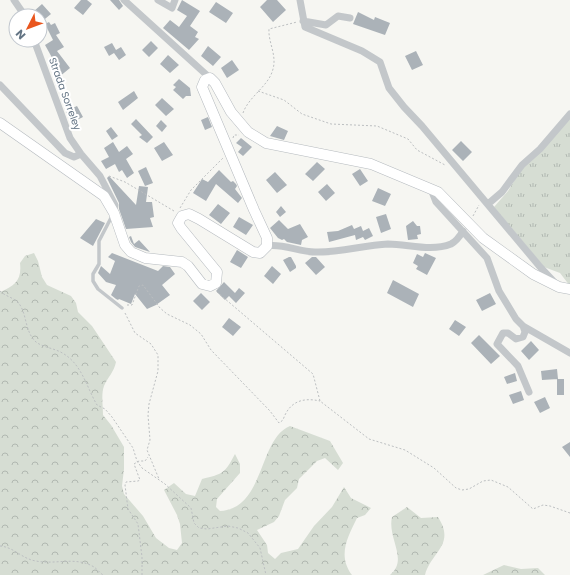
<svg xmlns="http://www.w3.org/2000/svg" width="570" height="575" viewBox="0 0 570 575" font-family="Poppins,sans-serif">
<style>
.grass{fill:url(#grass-tufts)}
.forest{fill:url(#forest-crowns)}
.building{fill:#abb2b8}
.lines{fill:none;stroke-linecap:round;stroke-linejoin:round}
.secondary-casing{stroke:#b5babf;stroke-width:11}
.path{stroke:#bcbfc1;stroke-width:1;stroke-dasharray:2 2;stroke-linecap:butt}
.lane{stroke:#c3c7ca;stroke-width:3.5}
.street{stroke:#c3c7ca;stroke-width:7}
.secondary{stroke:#fff;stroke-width:10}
.labels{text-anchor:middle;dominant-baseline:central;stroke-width:4;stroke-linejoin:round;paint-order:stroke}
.street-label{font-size:10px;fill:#637484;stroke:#fff}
</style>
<defs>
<pattern id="grass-tufts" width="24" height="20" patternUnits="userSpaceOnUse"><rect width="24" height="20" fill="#d6ddd3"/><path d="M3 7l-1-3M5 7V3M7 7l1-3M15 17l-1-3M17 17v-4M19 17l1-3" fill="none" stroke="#b1b8b1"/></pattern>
<pattern id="forest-crowns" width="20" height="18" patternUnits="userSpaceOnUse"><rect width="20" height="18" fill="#d6ddd3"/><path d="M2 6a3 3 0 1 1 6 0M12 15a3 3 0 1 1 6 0" fill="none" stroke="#b1b8b1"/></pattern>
</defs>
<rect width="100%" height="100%" fill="#f6f6f2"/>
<path class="grass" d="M570,117V286L560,273L544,267L494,207L508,191L523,166Z"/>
<path class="forest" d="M34,253L38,261L42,277L47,285L71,296L76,303L78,312L92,326L116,362C114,372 108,377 104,386C101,394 103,406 103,415L111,425L124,447V469L122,486L124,494L143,516L156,538L169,548L177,550L182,543L180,524L177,515L164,490L174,483L186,494L195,496L202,479C223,474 225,473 235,454L240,464V473L217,499L216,507L220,511C265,509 258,439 290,426L330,441L343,463L338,470L325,458L317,461L299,479L297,488L285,500L279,516L274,522L257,530L267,545L268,553L275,559L281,553L298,549L314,526L332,507L344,487L351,498L371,508L365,515L357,518C348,537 337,555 352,575H0V292C15,286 22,280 20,263L25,256Z
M407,507L421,518L438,517C456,545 431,552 425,575H390C409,560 387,538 392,517Z
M504,565L521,569L538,568L545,575H483Z"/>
<path class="building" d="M81,0H87L92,4L83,15L74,8Z
M110,0H119L123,6L119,10Z
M182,0L200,11L190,26L198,32L195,37L199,39L189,50L163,28L170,20L179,27L187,16L177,10Z
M267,0H277L286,10L273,22L260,7Z
M216,2L233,13L226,23L209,12Z
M42,4L51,14L40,23V16H37L33,12Z
M358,12L374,20L375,17L390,23L385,35L353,24Z
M49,22L51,25L55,23L60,33L56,35L64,47L57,51L70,68L59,77L51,66L55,63L45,45L53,40L45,24Z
M151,41L158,48L149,57L142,50Z
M112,43L116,50L121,47L126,55L119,60L114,53L109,56L104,47Z
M208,46L221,57L213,66L201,56Z
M416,51L423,65L412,70L405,56Z
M168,55L179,65L170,73L160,64Z
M232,60L239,70L227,78L221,68Z
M179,79L190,88L191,96H186L183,99L173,90L176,87L173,85Z
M134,91L138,98L123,110L118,102Z
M162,98L174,109L166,116L155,105Z
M77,106L83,117L71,123L66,111Z
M208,117L212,127L205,130L201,120Z
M136,119L153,137L147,143L139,137L142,135L131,124Z
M161,120L167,126L162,132L156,126Z
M277,126L288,131L284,140L270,136Z
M111,127L118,136L112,140L106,131Z
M241,138L252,147L243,156L238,152L242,147L236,143Z
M461,141L472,152L463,161L452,150Z
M113,142L119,152L127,146L133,154L126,159L134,173L127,178L122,170L119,172L115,164L106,169L101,161L109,157L104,148Z
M164,142L173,155L162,161L154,148Z
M317,162L325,169L313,181L305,174Z
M146,167L153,183L145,186L138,171Z
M360,169L368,181L360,186L352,174Z
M219,170L231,182L233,181L236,184L237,186L235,189L242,198L238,203L216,184L206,201L193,193L202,179L208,182Z
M275,172L287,185L277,193L266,180Z
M109,176L136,205L139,186L148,187L146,202H152L154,217L150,218L153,227L126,229L119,209V203L107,178Z
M327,184L335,193L326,201L318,192Z
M378,188L391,194L385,206L372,201Z
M218,204L230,213L221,224L209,215Z
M281,206L286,212L280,217L276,212Z
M386,214L391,229L381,233L376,217Z
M239,217L253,225L246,235L233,227Z
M96,219L105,223L93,246L80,238Z
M279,220L288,229L300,224L308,237L302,240L301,245L287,242L284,239L282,240L278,238L270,228Z
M413,221L417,226H420L421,234L417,235L418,239L408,240L406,226Z
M352,225L354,229L361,226L363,231L369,228L373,236L365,240L363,237L356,240L355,235L329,242L327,232L338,231Z
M131,236L134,244L139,240L150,252L135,247L131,242L129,237Z
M237,250L248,257L241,268L230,262Z
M112,253L158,271L163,266L170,267L175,274L162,285L170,295L156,305L147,309L135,294L131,304L119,299L118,300L116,299L111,295L116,285L106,282L98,273L101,266L110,274L115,261L108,257Z
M425,253L436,258L427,275L416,269L418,266L413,263L417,254L423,257Z
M289,257H291L296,266V268L290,272L283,260Z
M312,257H316L325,267L316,275L305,263Z
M272,266L281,274L273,284L264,276Z
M393,280L419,294L413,307L387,293Z
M224,282L235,293L239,288L245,293L236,303L229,296L225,300L216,291Z
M201,293L210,302L202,310L193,301Z
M490,293L496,304L482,311L476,300Z
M229,318L241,327L233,336L222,327Z
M455,320L466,327L459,336L449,329Z
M479,335L500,356L491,364L471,343Z
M531,341L539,350L529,360L521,351Z
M557,369L558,379L542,380L541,371Z
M515,373L517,381L507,384L504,377Z
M557,379H564V395H557Z
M521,391L524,400L513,404L509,395Z
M545,397L550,408L540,413L534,402Z
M570,442V457L562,447Z"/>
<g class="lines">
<g class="secondary-casing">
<path id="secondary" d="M0,123L104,196L114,213L125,245L131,252L145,258L182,262L188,266L202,284L210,286L216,283L217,272L181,228L178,223L182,216L189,214L199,219L253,252L260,253L267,246V238L254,210L202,87L205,80L210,78L215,83L231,112L248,132L266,143L371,164L438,192L483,238L533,274L559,287L570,289"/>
</g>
<path class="path" d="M258,91L284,100L302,114L331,124L377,126L408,139L417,150L445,165
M243,113C249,96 269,86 273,69C277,55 268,42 269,29L297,22
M233,138L234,135H239
M109,176L125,182L174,211
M180,208L191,190L223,158
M473,216L479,205
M0,291C6,297 16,298 20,305C27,316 25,332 36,342C44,348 55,348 64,354C82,365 87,388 97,405L105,409L112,417L133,448L137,461L142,468L165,484L191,508L194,523L199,528L207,529L228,526L238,528L248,533L260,548L266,575
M217,292L313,374L320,401L369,439L405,450L434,468L456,488L462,490L469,489L483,481L491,480L508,487L533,509L543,505L550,506L570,513
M127,305H132L139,286L143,285L160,308L167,314L190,325L201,334L211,350L270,411L279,423L283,420C289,402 302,397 320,401
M125,313L135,333L151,344L158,355V371L149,404L148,415L150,440L147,450L159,479
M0,546C14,547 22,559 36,561C55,565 76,556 94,567C97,569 100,573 103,575
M142,575V557L138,524L128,509L125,485L126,482L138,481L140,480L134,464L139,461H145L148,457"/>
<path class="lane" d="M112,216L99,241V264L93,274V281L98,289L122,308"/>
<path class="street" d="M14,0L25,16
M124,0L210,78
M158,0L172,8L175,0
M300,0L305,27L362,51L380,62L389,88L404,107L422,126L541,268L555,283
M303,21L326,25L338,16L350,18
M34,40L70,138L81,154L100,176L115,205L114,213
M0,85L65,153L74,157L81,154
M431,189L436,202L487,258L499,291L516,319L523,326L570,353
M488,204L502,192L522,165L540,149L570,114
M267,246C282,243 299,252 315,252C340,253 363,245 388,244C408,244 431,252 451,244C457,241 460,236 463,231
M523,326L525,332L523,337L516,339L508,333H503L497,344L518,366L529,392"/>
<use href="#secondary" class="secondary"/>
</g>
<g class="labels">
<g class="street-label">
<text transform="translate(65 94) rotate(70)">Strada Sorreley</text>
</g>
</g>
<g transform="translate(28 28) rotate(228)"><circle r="19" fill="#ffffff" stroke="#c1c7ce"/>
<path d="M0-3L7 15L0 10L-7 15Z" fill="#e9561e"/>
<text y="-6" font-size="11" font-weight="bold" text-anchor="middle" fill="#637484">N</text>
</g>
</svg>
